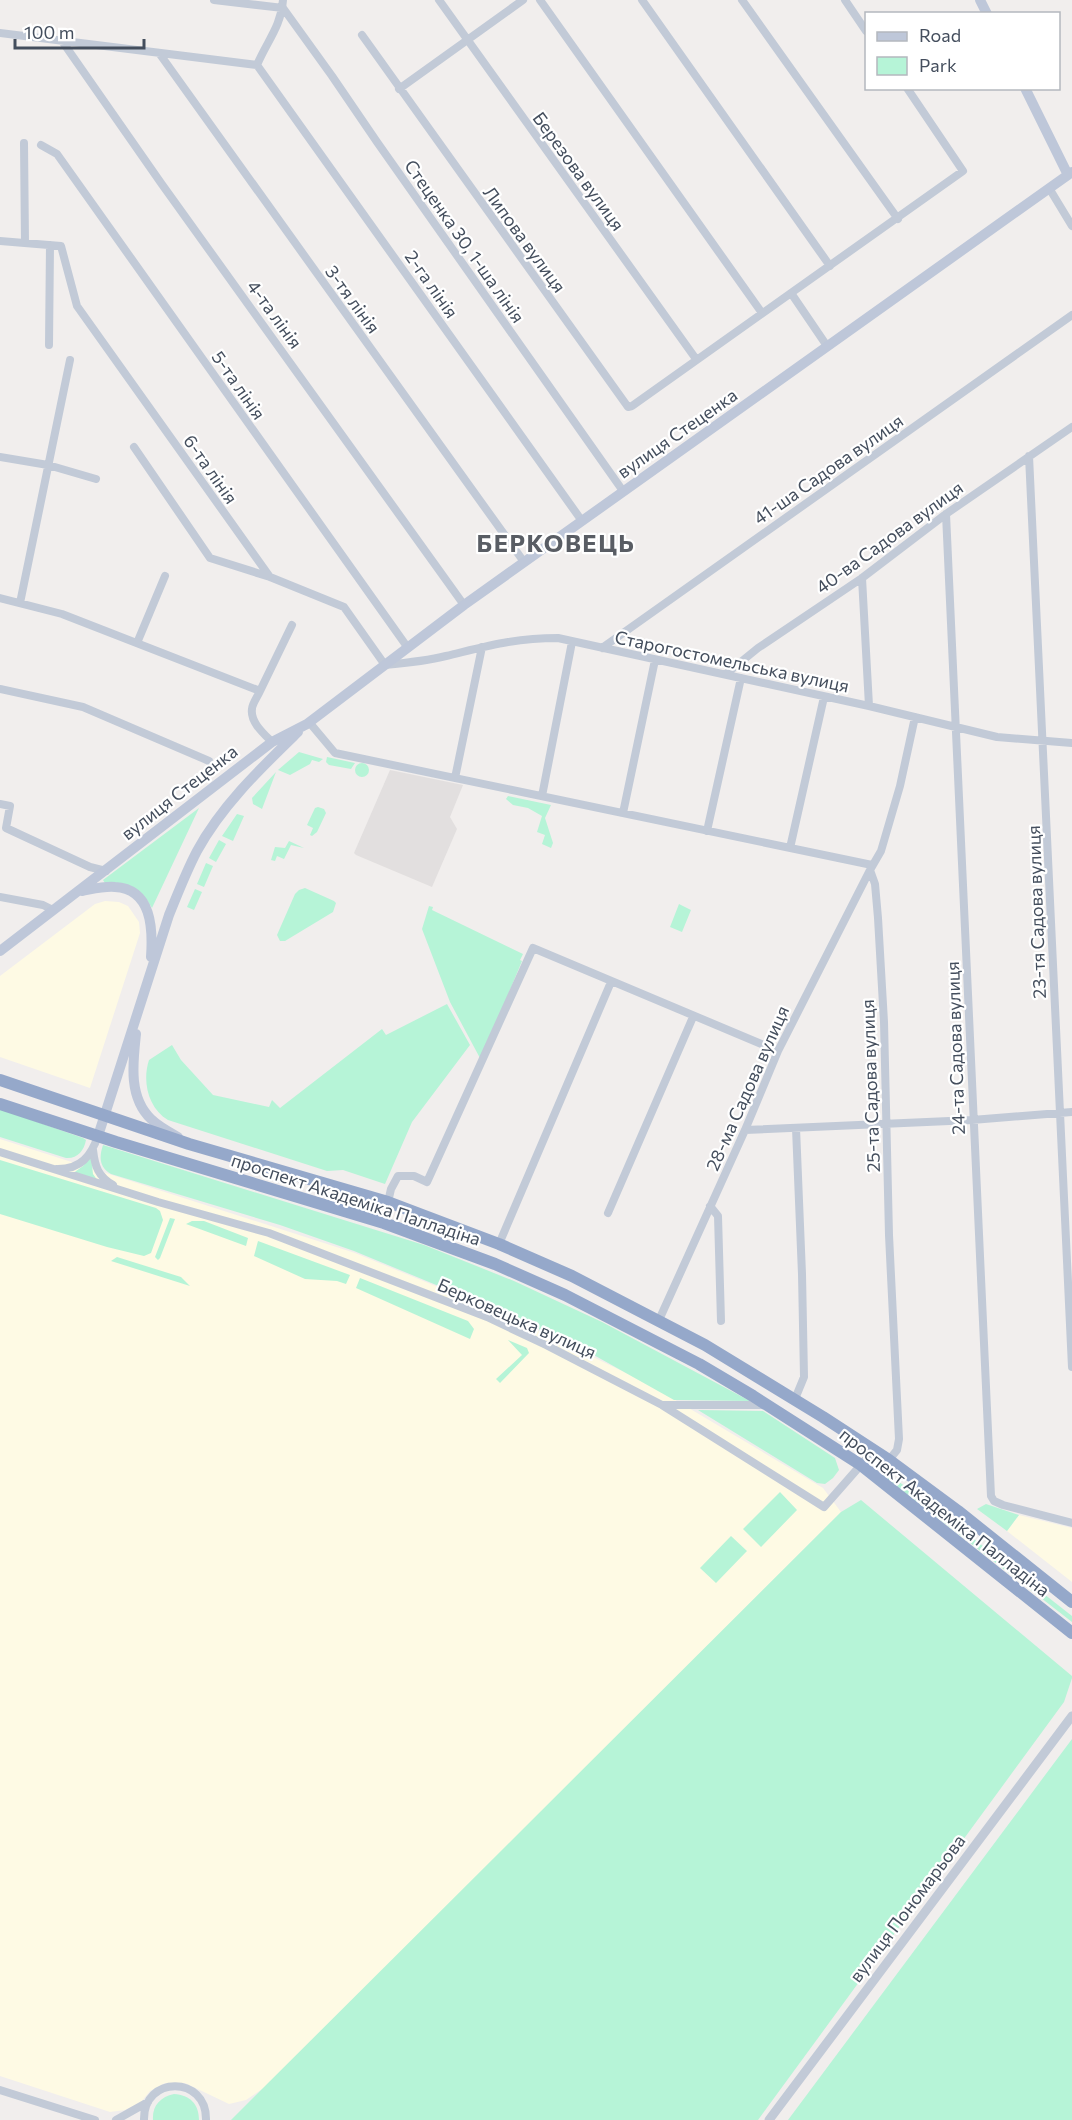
<svg xmlns="http://www.w3.org/2000/svg" width="1072" height="2120" viewBox="0 0 1072 2120" font-family="Commissioner,sans-serif">
<style>
.commercial{fill:#fefae4}
.education{fill:#e2dfdf}
.green{fill:#b6f4d7}
.lines{fill:none;stroke-linecap:round;stroke-linejoin:round}
.minor{stroke:#c2cad7;stroke-width:8}
.tertiary{stroke:#c2cad7;stroke-width:9}
.secondary{stroke:#bec7d9;stroke-width:10}
.trunk{stroke:#95a8ca;stroke-width:12}
.labels{text-anchor:middle;dominant-baseline:central;stroke-width:4.5;stroke-linejoin:round;paint-order:stroke}
.street-label{font-size:18px;fill:#444e5d;stroke:#fff}
.district-label{font-size:24px;font-weight:bold;letter-spacing:1.5px;fill:#595d64;stroke:#fff}
</style>
<rect width="100%" height="100%" fill="#f1eeed"/>
<path class="commercial" d="M105,901L119,902L128,906L139,922L140,933L90,1088L0,1057V976L95,904Z
M0,1139L355,1253L499,1312L645,1382L823,1488L841,1512L268,2085L246,2100L229,2104L185,2083H165L150,2091L141,2102L125,2110L110,2112L0,2076Z
M1019,1515L1072,1528V1582L1007,1531Z"/>
<path class="education" d="M390,770L463,785L450,817L457,829L432,887L356,855L354,853Z"/>
<path class="green" d="M299,752L323,759L319,762L312,760L310,764L290,775L278,770Z
M327,757L355,763L351,769L329,765L326,762Z
M355 770a7 7 0 1 1 14 0a7 7 0 1 1-14 0Z
M276,772L262,809L253,804L252,798Z
M508,796L551,805L545,818L553,843L551,848L542,844L545,835L537,832L542,816L528,808L513,805L506,799Z
M318,807L324,809L326,813L317,832L312,836L310,835L313,828L307,825L315,808Z
M199,808L152,908L147,900L105,883L103,880Z
M237,814L244,816L233,841L222,836Z
M219,840L226,844L216,862L209,858Z
M289,841L304,848L291,845L284,859L277,856L275,861L271,860L275,847L285,848Z
M206,863L213,866L204,887L197,884Z
M305,888L334,901L336,903L333,912L285,941H280L277,935L295,894L299,890Z
M195,889L202,892L194,910L187,907Z
M679,904L691,910L682,932L670,927Z
M429,906L433,907L432,910L523,954L520,960L522,961L481,1060L450,1002L422,929Z
M447,1004L470,1045L412,1122L385,1184L343,1170L327,1171L168,1120C148,1108 142,1081 149,1060L172,1045L181,1060L213,1095L269,1107L272,1100L280,1108L382,1029L386,1035Z
M0,1109L83,1138L86,1140C84,1151 77,1159 66,1158L0,1137Z
M103,1145L424,1245L514,1281L602,1322L750,1401L674,1400L592,1354L511,1316L354,1251L280,1225L111,1174C99,1167 99,1157 103,1145Z
M91,1156L93,1174L98,1181L72,1174L83,1166Z
M0,1160L156,1208L160,1211L163,1220L151,1253L144,1256L107,1247L0,1214Z
M170,1218L175,1219L160,1258L158,1260L155,1257Z
M192,1221H204L248,1238L246,1246L186,1224Z
M258,1241L350,1275L346,1284L337,1281L305,1279L254,1256Z
M117,1257L181,1277L190,1286L111,1261Z
M360,1278L468,1321L474,1329L470,1339L356,1288Z
M508,1340L527,1348L529,1353L500,1383L496,1379L522,1355Z
M698,1410L763,1411L835,1458L839,1470L833,1478L825,1484L817,1483Z
M879,1467L941,1513L1072,1616V1622L881,1474Z
M780,1492L797,1510L761,1547L743,1529Z
M861,1500L1072,1676V1678L1064,1702L758,2120H231L841,1512Z
M986,1504L1019,1515L1007,1531L977,1509Z
M731,1536L747,1551L716,1583L700,1568Z
M1072,1739V2120H788Z
M174,2094C190,2095 199,2104 199,2120H153C152,2106 160,2097 174,2094Z"/>
<g class="lines">
<path class="minor" d="M214,0L283,8
M439,0L696,359
M540,0L762,313
M642,0L830,266
M742,0L898,219
M845,0L866,31
M283,8L332,76L377,142L623,491
M0,33L257,65
M362,35L628,407L632,406L791,293
M62,41L161,183L464,605
M159,53L524,562
M257,65L582,521
M257,65C267,41 281,27 283,0
M399,89L523,0
M24,143L25,243
M41,145L57,154L408,648
M1049,188L1072,226
M0,241L61,246L77,306L270,577
M49,345L50,245
M827,346L791,293L963,171L907,88
M134,447L210,558L270,577L344,607L385,665C406,663 426,661 446,656C488,646 514,638 558,638L869,706L997,737L1072,743
M1029,456L1072,1367
M0,457L48,465L96,479
M946,514L991,1496L994,1501L1003,1505L1072,1523
M862,578L869,706
M0,598L62,614L260,691C258,696 252,704 252,709C250,722 264,734 272,742
M20,603L70,360
M137,643L165,576
M602,648L1072,315
M726,674L758,648L862,578L946,514L1072,427
M0,689L83,707L209,761
M260,691L292,625
M309,722L335,753L872,865
M455,778L482,647
M542,796L572,642
M0,804L10,806L6,828L90,867L106,871
M623,813L655,660
M707,831L741,678
M790,848L824,697
M0,897L43,905L53,910
M745,1130L972,1120L1072,1112
M93,1150C95,1167 98,1176 113,1185
M0,1152L158,1202L269,1233L487,1317L546,1345L662,1405L824,1507L874,1450
M58,1169C81,1169 91,1156 98,1136
M388,1202L391,1189L398,1176H414L427,1182L533,948L778,1051
M710,1206L718,1216L721,1321
M608,1213L693,1017
M499,1244L611,982
M659,1320L745,1130L778,1051L870,870
M795,1399L804,1377L802,1274L796,1128
M663,1405H765
M889,1460L897,1450L899,1439L889,1235L884,1022L878,918L875,884L870,870L881,851L900,786L915,717
M0,2090L95,2120
M116,2120L148,2102
M144,2120C143,2075 207,2075 206,2120"/>
<path class="tertiary" d="M769,2120L1072,1716"/>
<path class="secondary" d="M980,0L987,14
M1025,88L1068,175
M82,891C93,889 104,886 115,887C152,889 153,929 151,957
M0,951L272,742L307,724L464,605L1072,172
M136,1034C133,1062 128,1097 151,1119C158,1126 169,1132 178,1137
M98,1136L169,915C178,893 186,872 197,851C222,805 261,768 298,732"/>
<path class="trunk" d="M0,1080L189,1144L388,1202L499,1244L572,1276L705,1345L823,1417L889,1460L958,1511L1072,1602
M0,1104L116,1142L384,1223L495,1264L565,1295L699,1364L753,1396L861,1465L1072,1633"/>
</g>
<g class="labels">
<g class="street-label">
<text transform="translate(579 171) rotate(54)">Березова вулиця</text>
<text transform="translate(525 239) rotate(54)">Липова вулиця</text>
<text transform="translate(465 241) rotate(55)">Стеценка 30, 1-ша лінія</text>
<text transform="translate(432 284) rotate(55)">2-га лінія</text>
<text transform="translate(353 299) rotate(54)">3-тя лінія</text>
<text transform="translate(275 314) rotate(54)">4-та лінія</text>
<text transform="translate(239 385) rotate(55)">5-та лінія</text>
<text transform="translate(677 433) rotate(-35)">вулиця Стеценка</text>
<text transform="translate(211 469) rotate(55)">6-та лінія</text>
<text transform="translate(828 469) rotate(-35)">41-ша Садова вулиця</text>
<text transform="translate(889 537) rotate(-36)">40-ва Садова вулиця</text>
<text transform="translate(732 661) rotate(12)">Старогостомельська вулиця</text>
<text transform="translate(179 792) rotate(-38)">вулиця Стеценка</text>
<text transform="translate(1036 912) rotate(-92)">23-тя Садова вулиця</text>
<text transform="translate(955 1048) rotate(-92)">24-та Садова вулиця</text>
<text transform="translate(870 1086) rotate(-92)">25-та Садова вулиця</text>
<text transform="translate(747 1088) rotate(-66)">28-ма Садова вулиця</text>
<text transform="translate(356 1199) rotate(18)">проспект Академіка Палладіна</text>
<text transform="translate(517 1318) rotate(24)">Берковецька вулиця</text>
<text transform="translate(945 1512) rotate(38)">проспект Академіка Палладіна</text>
<text transform="translate(907 1908) rotate(-53)">вулиця Пономарьова</text>
</g>
<g class="district-label">
<text x="556" y="542">БЕРКОВЕЦЬ</text>
</g>
</g>
<rect x="865" y="12" width="195" height="78" fill="#ffffff" stroke="#b4b8be" stroke-width="1.5"/>
<rect x="877" y="32" width="30" height="9" fill="#bec7d9" stroke="#b4b8be" stroke-width="1.5"/>
<text x="919" y="42" font-size="18" fill="#444e5d">Road</text>
<rect x="877" y="57" width="30" height="18" fill="#b6f4d7" stroke="#b4b8be" stroke-width="1.5"/>
<text x="919" y="72" font-size="18" fill="#444e5d">Park</text>
<path d="M15 39v9h129v-9" fill="none" stroke="#444e5d" stroke-width="3"/>
<text x="24" y="39" font-size="18" fill="#444e5d" stroke="#ffffff" stroke-width="4.5" paint-order="stroke">100 m</text>
</svg>
